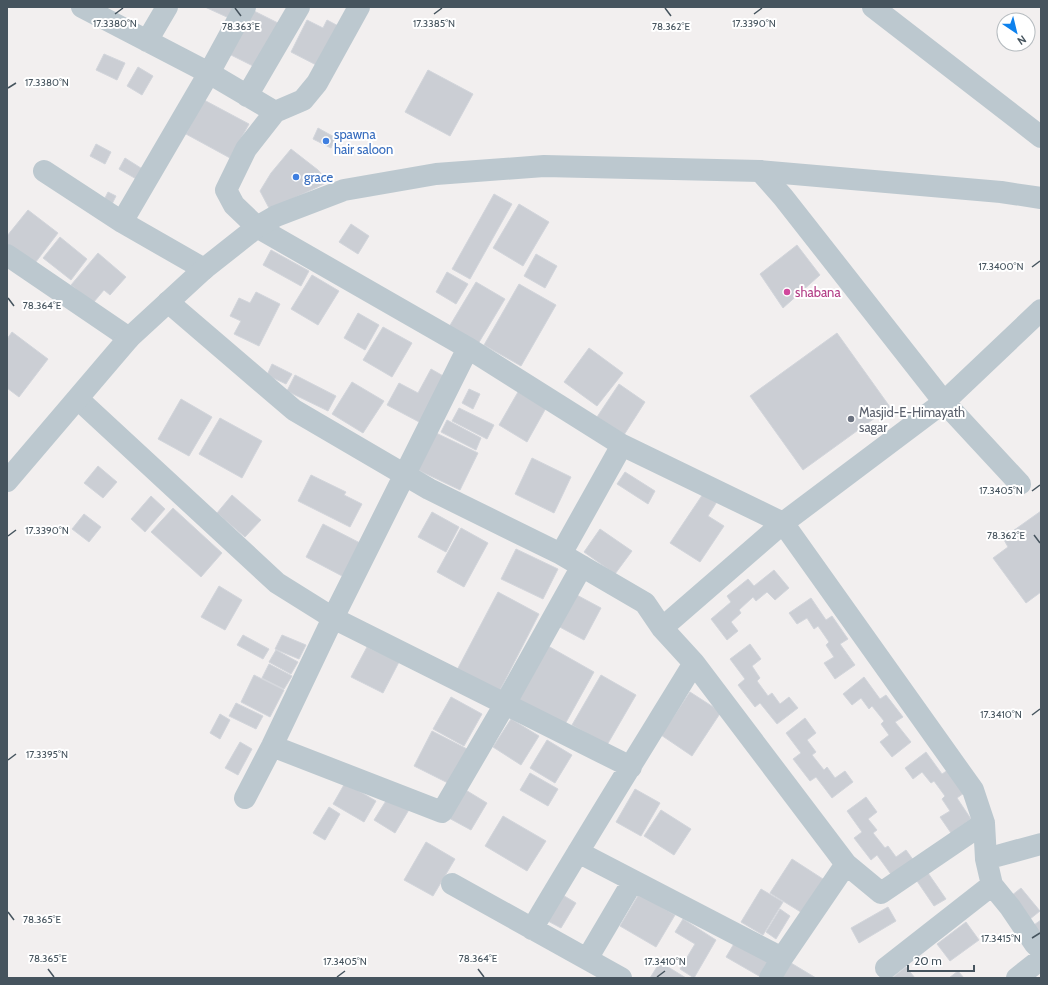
<svg xmlns="http://www.w3.org/2000/svg" width="1048" height="985" viewBox="0 0 1048 985" font-family="Cabin,sans-serif">
<style>
.building{fill:#cbced4;stroke:#d2d5db}
.lines{fill:none;stroke-linecap:round;stroke-linejoin:round}
.minor{stroke:#bcc8cf;stroke-width:22}
.tertiary{stroke:#bcc8cf;stroke-width:22}
.ticks{fill:none;stroke:#46545e;stroke-width:1.5}
.shop-dot{fill:#3f7fe0;stroke:#fff;stroke-width:1.5}
.hotel-dot{fill:#d1479c;stroke:#fff;stroke-width:1.5}
.worship-dot{fill:#6b7280;stroke:#fff;stroke-width:1.5}
.labels{text-anchor:middle;dominant-baseline:central;stroke-width:4;stroke-linejoin:round;paint-order:stroke}
.shop-label{font-size:13px;fill:#366cbe;stroke:#fff;text-anchor:start}
.hotel-label{font-size:13px;fill:#b23c85;stroke:#fff;text-anchor:start}
.worship-label{font-size:13px;fill:#5b616d;stroke:#fff;text-anchor:start}
.ticks-label{font-size:10px;text-anchor:middle;fill:#46545e;stroke:#fff;stroke-width:4;stroke-linejoin:round;paint-order:stroke}
</style>
<rect width="100%" height="100%" fill="#f2efef"/>
<path class="building" d="M205,7H235L229,18Z
M246,7L282,25L259,69L223,51Z
M307,20L323,28L327,20L344,29L324,69L291,52Z
M104,54L125,63L117,80L96,70Z
M138,67L153,76L142,95L127,86Z
M428,70L473,94L450,136L405,112Z
M204,100L249,124L230,158L186,134Z
M318,128L336,138L331,148L313,139Z
M96,144L111,152L105,164L90,156Z
M291,149L318,170L328,182L290,200L269,208L260,191L271,173Z
M125,158L144,170L138,180L119,169Z
M108,192L116,196L112,204L104,200Z
M494,194L512,204L470,279L452,269Z
M519,204L549,222L523,266L493,248Z
M28,210L58,233L32,267L7,247V236Z
M351,224L369,236L358,254L339,242Z
M60,237L87,259L71,280L43,258Z
M797,245L820,275L783,308L760,274Z
M271,250L309,271L301,286L263,265Z
M98,253L126,277L110,295L104,290L93,303L71,285Z
M536,254L557,266L545,288L524,276Z
M447,272L468,284L456,304L436,292Z
M312,275L339,291L318,325L291,309Z
M476,282L505,299L478,344L449,327Z
M519,284L556,305L521,366L484,345Z
M256,292L280,304L259,346L234,334L241,321L230,316L239,298L250,303Z
M358,313L379,325L365,350L344,338Z
M383,327L412,343L392,377L363,360Z
M12,332L48,359L19,397L7,388V339Z
M837,333L890,407L803,470L750,396Z
M589,348L623,373L597,406L564,382Z
M272,364L292,374L286,384L267,375Z
M431,369L445,377L421,423L387,405L399,383L418,393Z
M295,375L336,396L328,411L287,391Z
M352,382L384,401L363,433L332,414Z
M619,384L645,402L622,438L595,420Z
M469,389L480,394L473,409L462,403Z
M518,392L546,408L527,442L499,425Z
M181,399L212,417L189,456L158,439Z
M459,408L494,425L487,439L452,421Z
M220,418L262,441L242,478L199,454Z
M447,420L481,438L476,450L441,432Z
M436,433L478,453L460,490L418,470Z
M532,458L571,477L554,513L515,494Z
M98,466L117,482L103,498L84,483Z
M625,472L655,491L648,504L617,484Z
M311,475L346,492L344,495L362,504L350,527L298,501Z
M705,491L718,500L708,516L724,526L700,562L670,543Z
M232,495L261,520L245,537L217,513Z
M151,496L165,509L145,532L131,519Z
M173,508L222,553L201,577L151,532Z
M1041,511V592L1026,603L993,558L1008,547L1003,538Z
M432,512L459,527L446,552L418,537Z
M84,514L101,527L89,542L72,529Z
M323,524L362,544L344,577L306,557Z
M461,528L488,543L464,587L437,572Z
M600,529L632,551L615,574L584,552Z
M516,549L558,569L543,599L501,579Z
M774,570L789,588L775,600L767,592L756,601L753,597L739,610L741,613L731,622L738,631L727,640L711,619L731,602L727,596L748,579L754,586Z
M219,586L242,600L225,630L201,617Z
M498,592L539,614L499,692L457,670Z
M573,593L601,608L584,640L556,625Z
M811,598L826,620L832,616L848,639L840,644L855,665L835,679L824,663L834,657L826,645L829,642L818,626L814,629L807,618L797,624L789,613Z
M243,635L269,649L263,659L237,645Z
M282,635L306,645L299,659L275,649Z
M750,644L761,659L752,666L760,678L757,681L768,696L772,693L780,704L789,697L798,708L777,724L760,703L755,707L738,685L745,679L730,659Z
M548,646L594,672L564,726L517,701Z
M367,647L399,662L383,693L351,677Z
M276,650L298,662L291,674L269,662Z
M269,664L292,676L284,689L262,678Z
M254,675L284,690L270,717L241,702Z
M601,675L636,695L607,745L572,725Z
M864,677L880,699L886,695L903,717L895,722L911,742L892,757L880,742L889,735L881,724L884,721L872,706L869,709L861,698L852,705L843,694Z
M690,692L721,712L692,756L661,735Z
M451,697L482,714L464,746L433,729Z
M236,703L263,716L256,729L229,716Z
M220,714L230,720L220,739L210,733Z
M805,718L816,733L807,740L816,752L812,755L824,770L827,767L835,778L845,771L853,782L832,798L816,777L810,781L793,759L801,753L786,733Z
M511,719L539,736L521,765L493,747Z
M432,731L469,750L452,785L414,766Z
M547,740L572,755L555,783L530,768Z
M240,742L252,749L238,775L225,768Z
M926,752L942,774L948,770L964,793L957,798L971,819L951,833L940,817L950,811L942,799L945,796L934,781L931,783L922,772L913,779L905,768Z
M530,773L558,789L548,806L520,790Z
M345,783L376,801L364,822L333,804Z
M464,789L487,803L471,830L447,817Z
M635,789L660,803L641,836L616,822Z
M389,796L410,808L395,833L374,820Z
M866,797L877,812L868,819L877,830L873,833L885,848L888,846L896,857L906,850L914,861L893,877L877,855L871,860L854,838L862,832L847,811Z
M329,807L340,814L325,840L313,833Z
M661,810L691,829L674,855L644,836Z
M503,816L546,841L527,871L485,846Z
M426,842L455,859L433,896L404,880Z
M792,859L826,881L804,914L770,893Z
M928,873L946,899L934,906L917,881Z
M1021,888L1040,911L1030,919L1011,896Z
M761,889L783,902L763,935L741,922Z
M561,894L576,903L561,928L546,920Z
M639,894L675,915L656,947L620,926Z
M888,907L896,921L859,943L851,928Z
M780,909L790,916L776,939L766,932Z
M683,919L716,940L694,978L680,969L695,944L675,932Z
M1041,920V941L1031,927Z
M966,922L979,940L950,961L937,944Z
M738,937L771,956L759,976L726,957Z
M660,962L686,978H650Z
M791,963L816,978H782Z
M906,967L915,978H892Z
M958,971L964,978H949Z"/>
<g class="lines">
<path class="minor" d="M82,7L209,73L275,112
M359,7L317,83L303,100L275,112L246,149L226,190L234,205L257,227L468,348L622,445L783,523L973,790L984,823L986,859L992,885L1010,907L1035,944L1041,950
M147,41L167,7
M247,96L299,7
M44,171L122,222L204,269
M760,171L783,197L944,402L1020,484
M122,222L209,73L245,7
M7,255L129,338
M168,302L294,410L429,489L561,554L645,603L662,628L694,663L846,864
M78,399L277,583L333,618L631,767
M561,554L622,445
M662,628L783,523L944,402L1041,310
M272,746L442,812L505,704L582,566
M245,798L272,746L333,618L468,348
M578,852L782,958
M986,859L1041,844
M452,884L621,978
M532,929C585,839 640,751 694,663
M587,959L633,881
M886,968L992,885
M770,978L782,958L846,864L881,893L984,823
M1017,978L1041,959"/>
<path class="tertiary" d="M873,7L1041,137
M7,481L129,338L204,269L257,227L276,216L344,190L436,174L544,166L760,171L1001,192L1041,198"/>
</g>
<path class="ticks" d="M235,8L241,16M665,8L671,16M115,14L123,8M434,14L442,8M754,14L762,8M8,88L16,83M1032,267L1040,261M8,298L14,306M1032,491L1040,485M1034,535L1040,543M8,536L16,530M1032,715L1040,709M8,760L16,754M8,912L14,920M1032,938L1040,933M48,969L54,977M478,969L484,977M337,977L345,971M657,977L665,971"/>
<g class="shop-dot">
<circle cx="326" cy="141" r="4"/>
<circle cx="296" cy="177" r="4"/>
</g>
<circle class="hotel-dot" cx="787" cy="292" r="4"/>
<circle class="worship-dot" cx="851" cy="419" r="4"/>
<g class="labels">
<g class="shop-label">
<text x="334" y="134">spawna<tspan x="334" dy="15">hair saloon</tspan></text>
<text x="304" y="177">grace</text>
</g>
<g class="hotel-label">
<text x="795" y="292">shabana</text>
</g>
<g class="worship-label">
<text x="859" y="412">Masjid-E-Himayath<tspan x="859" dy="15">sagar</tspan></text>
</g>
</g>
<g class="ticks-label">
<text x="115" y="27">17.3380°N</text>
<text x="434" y="27">17.3385°N</text>
<text x="754" y="27">17.3390°N</text>
<text x="671" y="30">78.362°E</text>
<text x="241" y="30">78.363°E</text>
<text x="47" y="86">17.3380°N</text>
<text x="1001" y="270">17.3400°N</text>
<text x="42" y="309">78.364°E</text>
<text x="1001" y="494">17.3405°N</text>
<text x="47" y="534">17.3390°N</text>
<text x="1006" y="539">78.362°E</text>
<text x="1001" y="718">17.3410°N</text>
<text x="47" y="758">17.3395°N</text>
<text x="42" y="923">78.365°E</text>
<text x="1001" y="942">17.3415°N</text>
<text x="48" y="962">78.365°E</text>
<text x="478" y="962">78.364°E</text>
<text x="345" y="965">17.3405°N</text>
<text x="665" y="965">17.3410°N</text>
</g>
<rect width="1048" height="985" fill="none" stroke="#46545e" stroke-width="16"/>
<g transform="translate(1016 32) rotate(145)"><circle r="19" fill="#ffffff" stroke="#b5bbbf"/>
<path d="M0-3L7 15L0 10L-7 15Z" fill="#0d81ed"/>
<text y="-6" font-size="11" font-weight="bold" text-anchor="middle" fill="#46545e">N</text>
</g>
<path d="M908 965v6h66v-6" fill="none" stroke="#46545e" stroke-width="2"/>
<text x="914" y="965" font-size="12" fill="#46545e" stroke="#ffffff" stroke-width="3" paint-order="stroke">20 m</text>
</svg>
